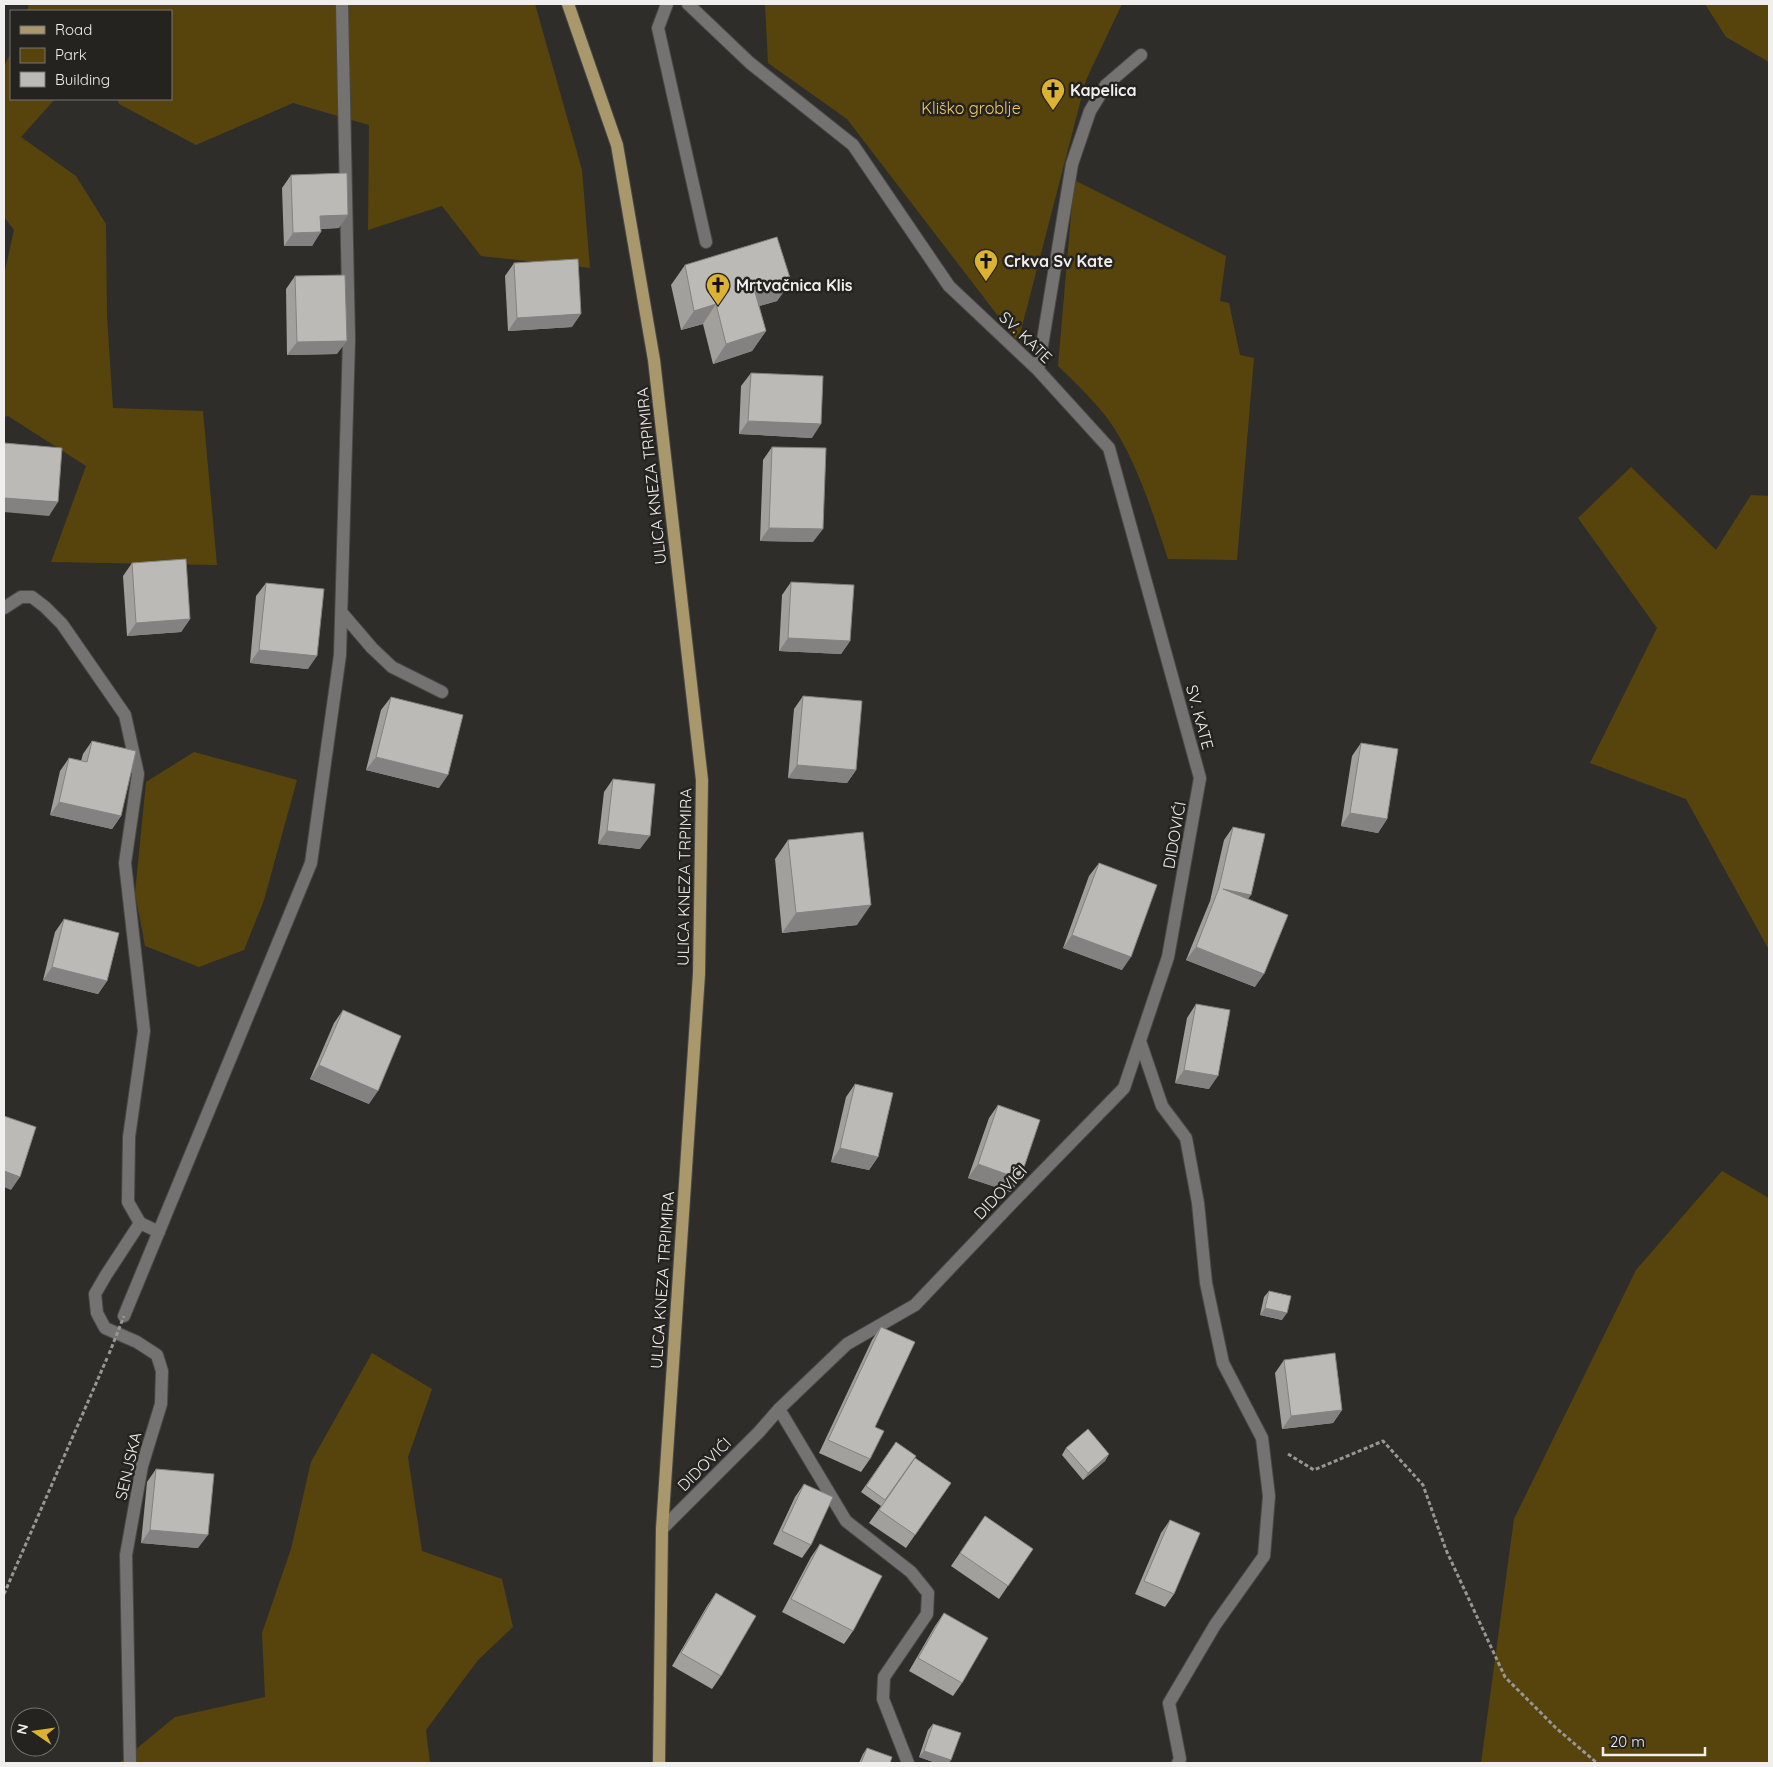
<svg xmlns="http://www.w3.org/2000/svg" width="1773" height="1767" viewBox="0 0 1773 1767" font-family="Quicksand,sans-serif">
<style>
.green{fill:#57440d}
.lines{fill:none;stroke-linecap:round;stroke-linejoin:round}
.minor-casing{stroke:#4a4947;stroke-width:14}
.major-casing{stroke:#4a4947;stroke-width:14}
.path{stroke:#989794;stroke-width:3;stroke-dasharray:4 2.5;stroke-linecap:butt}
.minor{stroke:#757371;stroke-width:12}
.major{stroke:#a9986c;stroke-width:12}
.path-bridge{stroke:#989794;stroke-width:3;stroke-dasharray:4 2.5;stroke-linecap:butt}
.wall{fill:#a1a09d}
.shaded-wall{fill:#838280}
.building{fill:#bbbab7;stroke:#838280}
.labels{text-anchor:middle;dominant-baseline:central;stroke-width:5;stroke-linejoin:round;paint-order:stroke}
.poi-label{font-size:16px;font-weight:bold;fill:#f0efed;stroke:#242320;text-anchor:start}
.park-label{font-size:16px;fill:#f1cc66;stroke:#242320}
.street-label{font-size:16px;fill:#f0efed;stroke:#242320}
</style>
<rect width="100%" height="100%" fill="#2e2d2a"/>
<path class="green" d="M29,4H535L582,170L590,268L481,256L442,206L368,230L369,125L293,103L196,145L119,104L117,99H171V11H27Z
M765,4H1122L1086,80L1018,342L847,119L768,63Z
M1705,4H1769V62L1726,37Z
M11,52V99H55L21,137L76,176L106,224L107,316L113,408L203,411L217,565L51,562L86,466L8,416L4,417V275L14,230L4,217V67Z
M1074,180L1226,256L1220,301L1229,303L1240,355L1254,358L1237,560L1168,559C1153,514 1136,458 1108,419C1093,400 1076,383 1058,366Z
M1631,467L1716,550L1751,495L1769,496V950L1686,799L1590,763L1657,628L1578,518Z
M194,752L297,780L264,900L244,950L199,967L145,946L135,893L146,782Z
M1722,1171L1769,1198V1763H1481L1514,1519L1636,1270Z
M372,1353L432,1389L408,1457L422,1551L502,1579L513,1627L478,1660L426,1730L430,1763H119L175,1717L265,1697L262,1633L291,1549L311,1462Z"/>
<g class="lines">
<g class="minor-casing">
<path id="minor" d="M667,4L658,28L706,242
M1038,370L1072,164L1090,111L1106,85L1141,55
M4,608L21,597H32L45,607L62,624L125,715L138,774L125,863L144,1031L129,1137L128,1202L140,1223L159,1232
M342,613L372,648L392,667L442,692
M1140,1041L1162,1106L1186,1138L1198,1203L1206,1283L1223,1363L1262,1438L1269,1496L1264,1556L1215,1625L1169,1703L1180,1759L1178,1763
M124,1316L311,863L340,655L349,339L342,4
M779,1409L846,1521L911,1572L928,1593L927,1614L884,1677L883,1699L908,1763
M662,1529L759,1432L779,1409L847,1344L915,1305L1011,1204L1124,1088L1168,957L1200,778L1109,448L1038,370L949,286L853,145L750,63L688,4
M130,1763L126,1555L142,1466L161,1404L162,1371L157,1355L137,1342L105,1328L97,1313L95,1294L106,1275L140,1223"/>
</g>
<g class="major-casing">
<path id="major" d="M568,4L617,145L654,360L702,780L699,974L662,1529L659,1763"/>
</g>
<path class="path" d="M1288,1454L1314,1470L1383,1441L1423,1485L1446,1550L1505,1677L1556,1728L1597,1763
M4,1594L108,1356"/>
<use href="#minor" class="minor"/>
<use href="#major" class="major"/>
<path class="path-bridge" d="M109,1354L124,1316"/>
</g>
<path class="wall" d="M291,175L339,228L321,229L312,246H284L282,188Z
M514,263L572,327L508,331L505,276Z
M685,265L791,281L777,301L759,306L766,331L752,351L713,364L703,324L681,330L671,285Z
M295,276L337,354L287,355L286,289Z
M751,373L812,438L739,434L741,386Z
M772,447L813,542L760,541L763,460Z
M132,563L190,619L181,632L127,636L123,576Z
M791,582L850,641L841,654L779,651L782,595Z
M266,583L308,669L250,663L256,596Z
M803,696L856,770L847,783L788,778L794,709Z
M391,697L439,788L366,770L381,710Z
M92,741L121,816L112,829L50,815L60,771L69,758L81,761L83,754Z
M1361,743L1387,819L1378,833L1341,826L1352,756Z
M613,779L640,849L598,844L604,792Z
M1233,827L1248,899L1255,987L1186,960L1210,901L1224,840Z
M788,840L857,925L782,933L775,859Z
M1099,863L1122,970L1063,948L1089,876Z
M64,919L107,981L98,994L43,980L55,932Z
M1196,1004L1209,1089L1175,1083L1187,1018Z
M343,1010L369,1104L310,1079L334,1023Z
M855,1084L878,1157L869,1170L831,1162L846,1097Z
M998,1105L1011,1192L968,1178L989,1118Z
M1269,1291L1282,1320L1260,1315L1264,1297Z
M881,1327L875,1427L870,1459L861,1472L819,1453L872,1340Z
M1284,1360L1342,1410L1333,1423L1282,1429L1275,1373Z
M896,1442L915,1458L951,1483L906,1548L869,1523L881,1506L861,1492Z
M1066,1448L1109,1454L1105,1461L1083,1480L1062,1455Z
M156,1469L198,1548L141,1543L147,1482Z
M804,1484L811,1545L802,1558L773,1544L795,1497Z
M985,1516L1033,1549L999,1599L951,1566Z
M1170,1520L1174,1594L1165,1607L1135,1594L1161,1533Z
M820,1544L853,1631L844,1644L782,1612L811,1557Z
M716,1593L721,1676L712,1689L672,1666L707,1606Z
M944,1613L962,1683L953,1696L909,1671L935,1626Z
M933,1724L949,1763H936L919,1757L928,1730Z
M867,1748L890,1763H859L863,1754Z"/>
<path class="shaded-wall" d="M348,215L339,228L311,229L320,216Z
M321,232L312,246H284L293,233Z
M791,281L777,301L742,311L755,292Z
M716,304L703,324L681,330L694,311Z
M581,314L572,327L508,331L517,318Z
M766,331L752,351L713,364L726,344Z
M347,341L337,354L287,355L297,342Z
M748,421L821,424L812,438L739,434Z
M4,498L58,502L49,516L4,512Z
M769,528L823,529L813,542L760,541Z
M190,619L181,632L127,636L136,623Z
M788,638L850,641L841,654L779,651Z
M259,650L317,656L308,669L250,663Z
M376,757L448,775L439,788L366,770Z
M797,765L856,770L847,783L788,778Z
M59,802L121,816L112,829L50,815Z
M1350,813L1387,819L1378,833L1341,826Z
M607,831L650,836L640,849L598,844Z
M1223,889L1251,895L1242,908Z
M871,905L857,925L782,933L796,913Z
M1072,935L1131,957L1122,970L1063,948Z
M1196,947L1264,974L1255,987L1186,960Z
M52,967L107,981L98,994L43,980Z
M319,1065L378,1091L369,1104L310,1079Z
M1184,1070L1218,1076L1209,1089L1175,1083Z
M840,1148L878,1157L869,1170L831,1162Z
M978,1164L1020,1179L1011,1192L968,1178Z
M4,1171L20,1177L11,1190L4,1187Z
M1265,1308L1287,1313L1282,1320L1260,1315Z
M1342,1410L1333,1423L1282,1429L1291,1416Z
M1109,1454L1105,1461L1083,1480L1088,1473Z
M150,1530L208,1535L198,1548L141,1543Z
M924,1751L951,1760L949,1763H936L919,1757Z"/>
<path class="building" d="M347,173L348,215L320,216L321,232L293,233L291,175Z
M777,237L791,281L755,292L766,331L726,344L716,304L694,311L685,265Z
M578,259L581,314L517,318L514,263Z
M345,275L347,341L297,342L295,276Z
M751,373L823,376L821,424L748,421Z
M4,443L62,448L58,502L4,498Z
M772,447L826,448L823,529L769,528Z
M186,559L190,619L136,623L132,563Z
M791,582L854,585L850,641L788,638Z
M266,583L324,589L317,656L259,650Z
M803,696L862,701L856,770L797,765Z
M391,697L463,715L448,775L376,757Z
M92,741L136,751L121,816L59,802L69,758L87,762Z
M1361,743L1398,749L1387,819L1350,813Z
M613,779L655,784L650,836L607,831Z
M1233,827L1265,834L1251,895L1223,889L1288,915L1264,974L1196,947L1219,888Z
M863,832L871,905L796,913L788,840Z
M1099,863L1157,885L1131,957L1072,935Z
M64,919L119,933L107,981L52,967Z
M1196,1004L1230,1010L1218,1076L1184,1070Z
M343,1010L401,1036L378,1091L319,1065Z
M855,1084L893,1093L878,1157L840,1148Z
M998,1105L1040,1120L1020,1179L978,1164Z
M4,1116L36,1127L20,1177L4,1171Z
M1269,1291L1291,1296L1287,1313L1265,1308Z
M881,1327L915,1342L875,1427L884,1431L870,1459L828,1440Z
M1335,1353L1342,1410L1291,1416L1284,1360Z
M1088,1429L1109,1454L1088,1473L1066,1448Z
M896,1442L916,1456L885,1500L866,1486Z
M915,1458L951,1483L915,1535L879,1510Z
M156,1469L214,1474L208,1535L150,1530Z
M804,1484L833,1497L811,1545L782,1531Z
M985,1516L1033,1549L1008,1586L960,1553Z
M1170,1520L1200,1533L1174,1594L1144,1581Z
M820,1544L882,1576L853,1631L791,1599Z
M716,1593L756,1616L721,1676L681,1653Z
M944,1613L988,1638L962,1683L918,1658Z
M933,1724L961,1733L951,1760L924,1751Z
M867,1748L892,1757L890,1763H861Z"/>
<defs>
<g id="church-pin" transform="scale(1.25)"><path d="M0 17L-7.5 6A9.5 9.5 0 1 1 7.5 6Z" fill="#dcb233" stroke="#242320"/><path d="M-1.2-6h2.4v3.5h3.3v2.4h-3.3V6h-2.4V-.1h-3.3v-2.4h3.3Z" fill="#111"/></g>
</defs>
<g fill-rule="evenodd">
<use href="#church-pin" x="1053" y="90"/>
<use href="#church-pin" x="986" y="261"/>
<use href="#church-pin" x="718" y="285"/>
</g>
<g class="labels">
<g class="poi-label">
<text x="1070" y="90">Kapelica</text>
<text x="1004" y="261">Crkva Sv Kate</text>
<text x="736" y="285">Mrtvačnica Klis</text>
</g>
<g class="park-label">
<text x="971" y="108">Kliško groblje</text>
</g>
<g class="street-label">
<text transform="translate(1026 337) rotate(44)">SV. KATE</text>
<text transform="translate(651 476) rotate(-96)">ULICA KNEZA TRPIMIRA</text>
<text transform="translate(1200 717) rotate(75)">SV. KATE</text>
<text transform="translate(1174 835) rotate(-80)">DIDOVIĆI</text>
<text transform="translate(684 877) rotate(-89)">ULICA KNEZA TRPIMIRA</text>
<text transform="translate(1000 1192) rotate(-46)">DIDOVIĆI</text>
<text transform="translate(662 1280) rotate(-86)">ULICA KNEZA TRPIMIRA</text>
<text transform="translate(704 1464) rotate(-45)">DIDOVIĆI</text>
<text transform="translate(128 1466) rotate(-77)">SENJSKA</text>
</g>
</g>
<rect width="1773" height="1767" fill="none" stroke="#f0efed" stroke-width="10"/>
<rect x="10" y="10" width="162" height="90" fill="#242320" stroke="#767572"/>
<rect x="20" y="26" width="25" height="8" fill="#a9986c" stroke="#767572"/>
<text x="55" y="35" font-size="15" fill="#f0efed">Road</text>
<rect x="20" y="48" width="25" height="15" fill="#57440d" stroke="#767572"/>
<text x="55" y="60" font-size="15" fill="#f0efed">Park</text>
<rect x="20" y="72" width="25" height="15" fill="#bbbab7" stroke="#767572"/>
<text x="55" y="85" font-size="15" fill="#f0efed">Building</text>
<g transform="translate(35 1732) rotate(283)"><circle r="24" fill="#242320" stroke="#767572"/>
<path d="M0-4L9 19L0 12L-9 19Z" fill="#dcb233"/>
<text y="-8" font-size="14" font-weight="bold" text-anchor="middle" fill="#f0efed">N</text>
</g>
<path d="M1603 1747v8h102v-8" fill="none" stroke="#f0efed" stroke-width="2.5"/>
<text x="1610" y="1747" font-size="15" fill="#f0efed" stroke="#242320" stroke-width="4" paint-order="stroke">20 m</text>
</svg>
